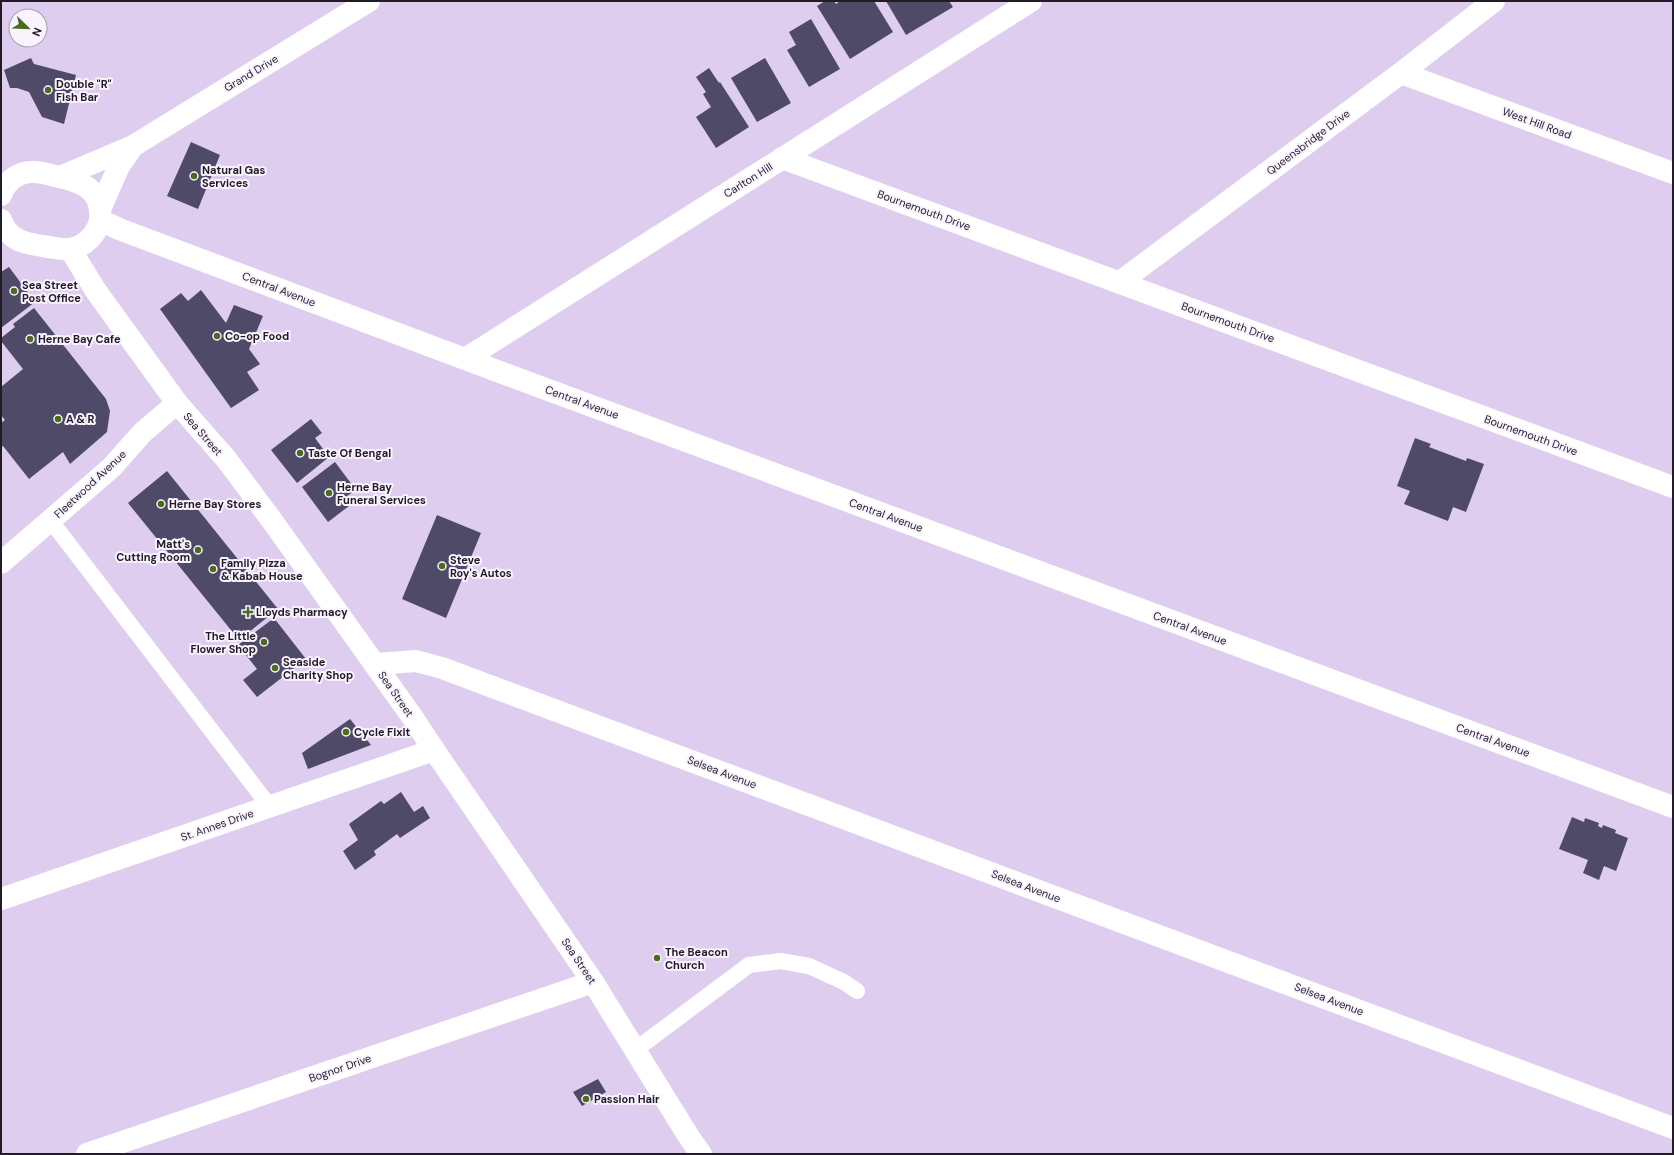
<svg xmlns="http://www.w3.org/2000/svg" width="1674" height="1155" viewBox="0 0 1674 1155" font-family="'DM Sans',sans-serif">
<style>
.building{fill:#4e4a68}
.lines{fill:none;stroke-linecap:round;stroke-linejoin:round}
.service{stroke:#fff;stroke-width:16}
.minor{stroke:#fff;stroke-width:22}
.tertiary{stroke:#fff;stroke-width:22}
.secondary{stroke:#fff;stroke-width:22}
.poi-dot{fill:#4b6b21;stroke:#f9f3fe;stroke-width:1.5}
.labels{text-anchor:middle;dominant-baseline:central;stroke-width:4;stroke-linejoin:round;paint-order:stroke}
.street-label{font-size:11px;fill:#221b27;stroke:#f9f3fe}
.poi-label{font-size:11px;font-weight:bold;fill:#221b27;stroke:#f9f3fe;text-anchor:start}
</style>
<rect width="100%" height="100%" fill="#dfcdef"/>
<path class="building" d="M825,1H834L836,4L840,1H874L893,32L850,59L817,6Z
M886,1H949L953,7L906,35Z
M811,19L840,69L809,87L787,50L796,45L789,32Z
M31,58L34,64L76,75L64,124L42,117L29,92L17,88H10L4,70Z
M765,58L791,103L757,122L731,78Z
M709,68L719,83L720,82L749,127L716,148L696,117L711,107L703,94L706,92L696,77Z
M191,142L220,155L198,209L167,196Z
M9,267L35,302L1,328V272Z
M201,290L226,323L234,305L263,316L249,349L260,364L247,372L259,390L231,408L160,309L181,293L188,301Z
M34,308L106,399L110,411L107,432L70,464L63,452L29,479L3,446L1,447V423L5,420L1,415V387L23,369L1,341V338L15,327L13,324Z
M311,419L322,433L315,438L329,457L297,483L271,450Z
M1415,438L1431,444L1429,447L1466,461L1467,458L1484,464L1466,512L1453,507L1448,521L1404,504L1410,491L1397,486Z
M335,462L356,490L347,496L353,503L328,522L302,487Z
M167,471L278,609L239,640L128,503Z
M437,515L481,533L446,618L402,599Z
M274,618L306,659L257,697L243,680L257,669L238,645Z
M350,719L371,745L308,769L302,753Z
M401,792L414,812L423,806L430,818L400,838L397,834L374,851L376,855L355,870L343,851L358,840L349,824L381,801L384,804Z
M1572,817L1584,822L1585,818L1599,823L1598,826L1602,828L1603,825L1616,830L1615,833L1628,838L1616,871L1604,866L1599,880L1583,873L1588,860L1559,849Z
M598,1079L606,1092L582,1106L573,1092Z"/>
<g class="lines">
<path class="service" d="M51,521L270,807
M635,1050L749,965L781,961L809,966L844,982L857,991"/>
<path class="minor" d="M1401,73L1673,173
M782,158L1673,487
M60,177L133,146L369,1
M100,209L119,166L133,146
M100,220L119,229L465,359L1673,807
M1120,282L1401,73L1494,1
M465,359L1031,1
M375,664L416,661L442,668L1673,1128
M1,899L434,750
M87,1154L593,982"/>
<path class="tertiary" d="M1,563L112,467L142,433L177,403"/>
<path class="secondary" d="M1,195C6,181 19,171 34,172C40,172 48,174 55,176C79,181 103,188 100,219C98,233 85,247 70,249C61,250 51,247 42,246C24,243 8,240 1,220
M70,249L96,291L177,403L227,460L273,522L413,718L434,750L593,982L689,1137L701,1154"/>
</g>
<g class="poi-dot">
<circle cx="48" cy="90" r="4"/>
<circle cx="194" cy="176" r="4"/>
<circle cx="14" cy="291" r="4"/>
<circle cx="217" cy="336" r="4"/>
<circle cx="30" cy="339" r="4"/>
<circle cx="58" cy="419" r="4"/>
<circle cx="300" cy="453" r="4"/>
<circle cx="329" cy="493" r="4"/>
<circle cx="161" cy="504" r="4"/>
<circle cx="198" cy="550" r="4"/>
<circle cx="442" cy="566" r="4"/>
<circle cx="213" cy="569" r="4"/>
<path d="M246 606h4v4h4v4h-4v4h-4v-4h-4v-4h4z"/>
<circle cx="264" cy="642" r="4"/>
<circle cx="275" cy="668" r="4"/>
<circle cx="346" cy="732" r="4"/>
<circle cx="657" cy="958" r="4"/>
<circle cx="586" cy="1099" r="4"/>
</g>
<g class="labels">
<g class="street-label">
<text transform="translate(251 73) rotate(-31)">Grand Drive</text>
<text transform="translate(1537 123) rotate(20)">West Hill Road</text>
<text transform="translate(1308 142) rotate(-37)">Queensbridge Drive</text>
<text transform="translate(748 180) rotate(-32)">Carlton Hill</text>
<text transform="translate(924 210) rotate(20)">Bournemouth Drive</text>
<text transform="translate(279 289) rotate(21)">Central Avenue</text>
<text transform="translate(1228 322) rotate(20)">Bournemouth Drive</text>
<text transform="translate(582 402) rotate(20)">Central Avenue</text>
<text transform="translate(203 434) rotate(49)">Sea Street</text>
<text transform="translate(1531 435) rotate(20)">Bournemouth Drive</text>
<text transform="translate(90 484) rotate(-43)">Fleetwood Avenue</text>
<text transform="translate(886 515) rotate(20)">Central Avenue</text>
<text transform="translate(1190 628) rotate(20)">Central Avenue</text>
<text transform="translate(396 694) rotate(55)">Sea Street</text>
<text transform="translate(1493 740) rotate(20)">Central Avenue</text>
<text transform="translate(722 772) rotate(21)">Selsea Avenue</text>
<text transform="translate(217 825) rotate(-19)">St. Annes Drive</text>
<text transform="translate(1026 886) rotate(21)">Selsea Avenue</text>
<text transform="translate(579 961) rotate(56)">Sea Street</text>
<text transform="translate(1329 999) rotate(21)">Selsea Avenue</text>
<text transform="translate(340 1068) rotate(-19)">Bognor Drive</text>
</g>
<g class="poi-label">
<text x="56" y="84">Double "R"<tspan x="56" dy="13">Fish Bar</tspan></text>
<text x="202" y="170">Natural Gas<tspan x="202" dy="13">Services</tspan></text>
<text x="22" y="285">Sea Street<tspan x="22" dy="13">Post Office</tspan></text>
<text x="225" y="336">Co-op Food</text>
<text x="38" y="339">Herne Bay Cafe</text>
<text x="66" y="419">A &amp; R</text>
<text x="308" y="453">Taste Of Bengal</text>
<text x="337" y="487">Herne Bay<tspan x="337" dy="13">Funeral Services</tspan></text>
<text x="169" y="504">Herne Bay Stores</text>
<text x="190" y="544" text-anchor="end">Matt's<tspan x="190" dy="13">Cutting Room</tspan></text>
<text x="450" y="560">Steve<tspan x="450" dy="13">Roy's Autos</tspan></text>
<text x="221" y="563">Family Pizza<tspan x="221" dy="13">&amp; Kabab House</tspan></text>
<text x="256" y="612">Lloyds Pharmacy</text>
<text x="256" y="636" text-anchor="end">The Little<tspan x="256" dy="13">Flower Shop</tspan></text>
<text x="283" y="662">Seaside<tspan x="283" dy="13">Charity Shop</tspan></text>
<text x="354" y="732">Cycle Fixit</text>
<text x="665" y="952">The Beacon<tspan x="665" dy="13">Church</tspan></text>
<text x="594" y="1099">Passion Hair</text>
</g>
</g>
<rect width="1674" height="1155" fill="none" stroke="#221b27" stroke-width="4"/>
<g transform="translate(28 28) rotate(113)"><circle r="19" fill="#f9f3fe" stroke="#a39da8"/>
<path d="M0-3L7 15L0 10L-7 15Z" fill="#4b6b21"/>
<text y="-6" font-size="11" font-weight="bold" text-anchor="middle" fill="#221b27">N</text>
</g>
</svg>
